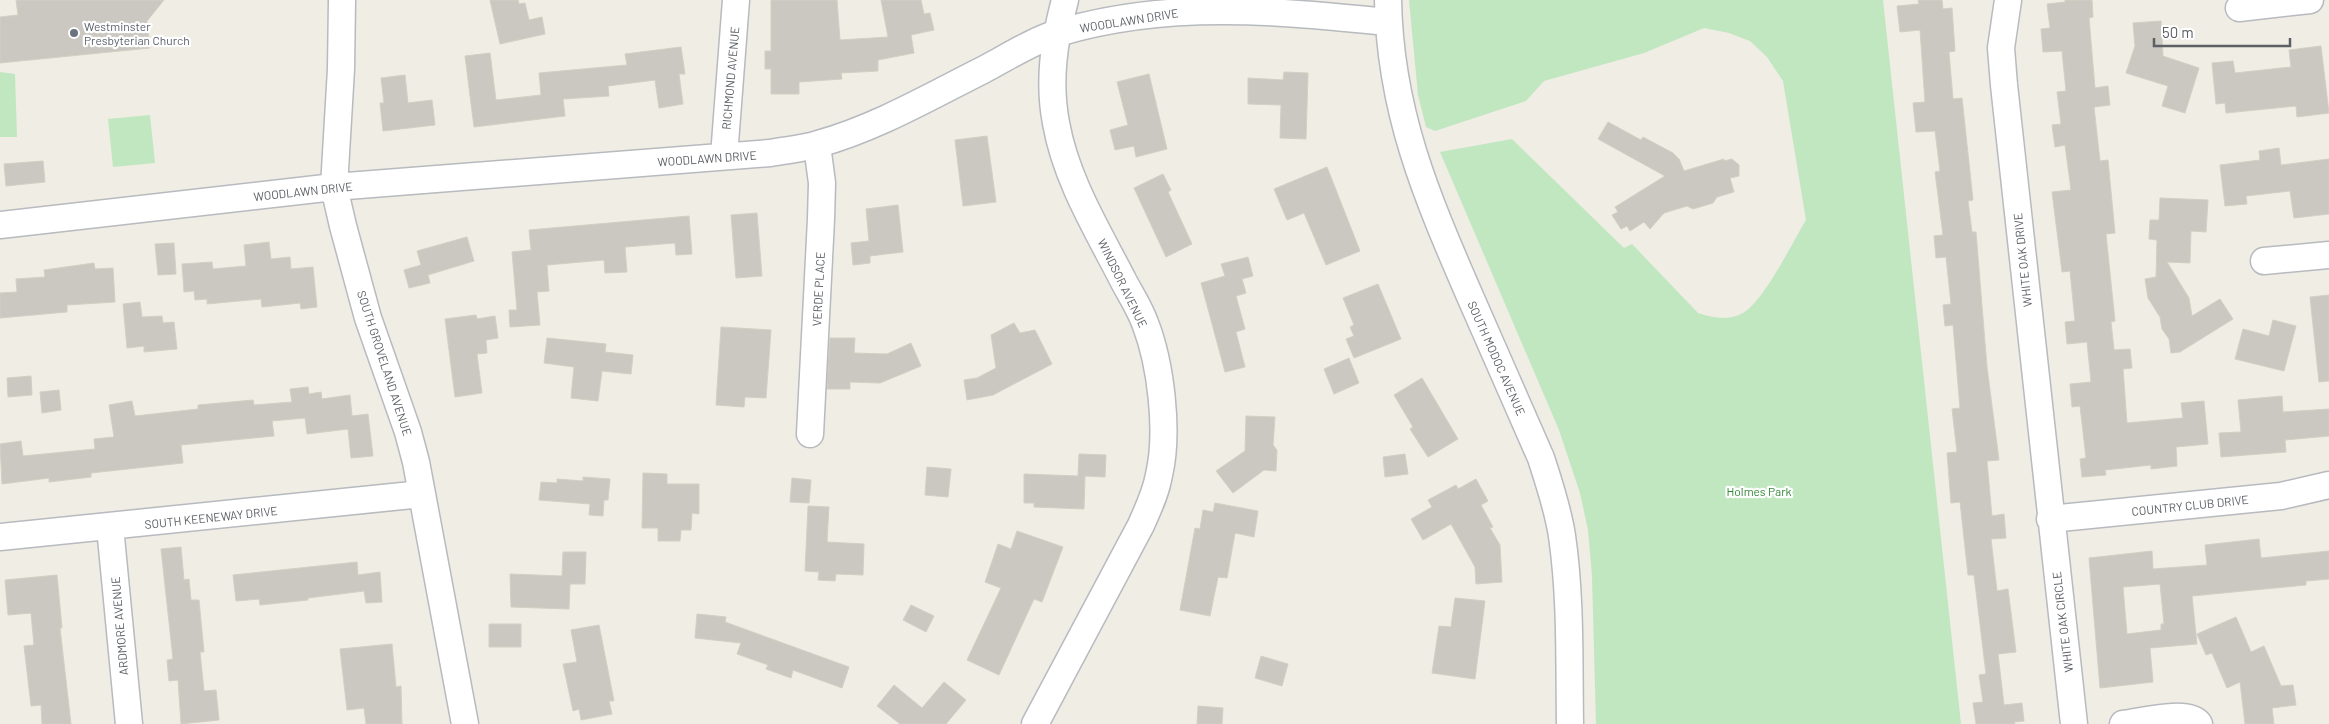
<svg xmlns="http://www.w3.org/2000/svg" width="2329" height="724" viewBox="0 0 2329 724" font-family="Barlow,sans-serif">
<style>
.green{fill:#c0e7c0}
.building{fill:#cac8c1;stroke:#d4cfc2;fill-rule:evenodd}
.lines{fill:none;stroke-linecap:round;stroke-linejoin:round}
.minor-casing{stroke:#b7babf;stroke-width:29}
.minor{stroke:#fff;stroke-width:26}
.worship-dot{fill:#6b7280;stroke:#fff;stroke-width:2}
.labels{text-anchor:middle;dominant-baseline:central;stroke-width:4.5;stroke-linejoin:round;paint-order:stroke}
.street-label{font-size:12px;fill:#5c6065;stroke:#fff}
.worship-label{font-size:12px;fill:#5b616d;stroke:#fff;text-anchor:start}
.park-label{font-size:12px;fill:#338637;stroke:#fff}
</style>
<rect width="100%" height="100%" fill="#efede4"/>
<path class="green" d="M1409,0H1883L1961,724H1596L1592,576L1588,530L1580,493L1559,430L1440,152L1512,139L1624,248L1632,244L1698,313C1713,318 1729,321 1743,313C1764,301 1792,243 1806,220L1783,81L1767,57L1750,41L1729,33L1704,28L1644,53L1544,81L1526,101L1435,131L1426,127L1418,95Z
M0,72L15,74L17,137H0Z
M150,115L155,163L113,167L108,119Z"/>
<path class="building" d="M16,0H164L147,21L150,48L0,63V17L18,15Z
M490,0H518L519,4L525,3L529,20L542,17L545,34L500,44Z
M771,0H837L840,40L888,37L881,0H921L924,14L930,13L934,30L911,35L914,53L878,60V71L841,73L842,79L799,82V94H771V69H765V51H771Z
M1918,0H1942L1943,9L1952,8L1955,51L1949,52L1953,99L1962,98L1973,200L1968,201L1972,232H1976L1987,367L1999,460L1987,461L1992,516L2004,514L2006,538L1991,539L1997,591L2008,589L2016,652L1998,654L2004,705L2022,703L2024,721L2014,722L2015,724H1976L1973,703L1983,702L1979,675L1986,674L1974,575H1968L1960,502L1951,503L1947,453L1957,452L1952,409L1960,408L1953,325L1945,326L1943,305L1951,304L1946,257L1936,258L1934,236L1943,235L1935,172L1940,171L1935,131L1916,132L1913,103L1925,102L1920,30L1900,32L1897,6L1919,4Z
M2065,0H2092L2093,17L2089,18L2095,88L2108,86L2110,105L2094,107L2100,161L2108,160L2115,233L2106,234L2115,321L2111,322L2114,350L2130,349L2132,368L2123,369L2127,423L2183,418L2181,403L2204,401L2208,444L2176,447L2177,466L2151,469V465L2105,470L2106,475L2082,477L2080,459L2086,458L2080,406L2072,407L2070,384L2091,382L2087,342L2067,344L2065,322L2075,321L2070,271L2062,272L2052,192L2071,190L2065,145L2055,147L2052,125L2061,124L2057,92L2066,91L2062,51L2043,52L2041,29L2050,28L2047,4L2065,2Z
M2161,21L2163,56L2199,68L2185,113L2162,106L2168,86L2126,73L2135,46L2133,23Z
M2321,46L2329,113L2297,117L2296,106L2226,113L2225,103L2216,104L2212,63L2233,61L2235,73L2291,67L2289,50Z
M681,47L685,74H679L683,104L659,108L655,80L608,86L609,96L563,99L565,116L474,127L465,56L490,53L496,100L541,95L539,73L627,65L625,54Z
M1284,72L1308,73L1306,139L1280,138L1281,105L1248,104V78L1283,80Z
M1149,74L1167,149L1136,157L1134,146L1115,150L1110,130L1128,125L1117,82Z
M405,75L408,103L432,100L435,125L383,131L380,103H384L381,78Z
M1608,122L1641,140L1643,137L1673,153L1679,159L1684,171L1724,159V161L1732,159L1739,165V176L1730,178L1734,192L1717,197L1713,203L1693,209L1687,206L1664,213L1650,229L1644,222L1630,231L1627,226L1621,229L1612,215L1618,212L1615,207L1665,176L1598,139Z
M987,136L996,202L963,206L955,140Z
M2279,148L2281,165L2329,159V214L2294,218L2290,191L2246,196L2247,204L2225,206L2220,165L2260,160L2259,151Z
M43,161L45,182L6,186L4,164Z
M1327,167L1360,251L1326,265L1304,213L1287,220L1274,189Z
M1163,174L1171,190L1168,192L1192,244L1166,257L1134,188Z
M2160,198L2208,200L2206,232L2191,231L2190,263L2167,262L2189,298L2192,316L2220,299L2233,319L2180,352L2171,353L2169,339L2162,329L2160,317L2148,298L2145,279L2156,277L2157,240L2149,239L2150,220H2159Z
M898,205L903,252L870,256V263L853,265L851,243L869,241L866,209Z
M757,213L762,276L736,278L731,215Z
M689,216L692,254L676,255L675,243L625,247L627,272L605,273L604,260L547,265L549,291L537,292L540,325L510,327L509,310H517L512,252L531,250L529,230Z
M467,237L474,261L428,275L430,283L409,288L404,270L421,265L417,251Z
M269,242L271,259L290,257L291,269L313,267L317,307L301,309L300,303L262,307L261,299L207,304V299L195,300L194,291L184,292L182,264L212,262L213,269L246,266L244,245Z
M174,243L176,274L158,275L155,244Z
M1248,257L1253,276L1242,279L1246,293L1236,296L1245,329L1236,332L1245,367L1225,372L1201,283L1225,276L1221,264Z
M94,263L95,269L113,268L115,302L67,305V312L0,318V293L17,292L16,279L45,277L44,270Z
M1378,284L1401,339L1354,358L1346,339L1354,336L1350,327L1354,325L1343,298Z
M2329,295V381L2319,382L2310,297Z
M140,302L142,317L162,316L163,323L174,322L177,349L144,352V346L127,348L123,304Z
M476,315L477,319L495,316L498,338L486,340L487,353L477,354L482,393L455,397L445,319Z
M2273,320L2296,326L2284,371L2235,359L2243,329L2269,336Z
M1014,323L1020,333L1035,330L1052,364L993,395L967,400L964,380L977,378L996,368L991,335Z
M721,327L771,330L766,398L745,397L744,407L716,405Z
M547,338L606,344L605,352L633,355L631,374L602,371L598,401L571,398L574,367L544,363Z
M830,338H855L854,353L887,354L911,343L921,366L880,383L850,382V389H827Z
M1349,358L1359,383L1334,394L1324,369Z
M31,376L32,395L8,397L7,378Z
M1422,378L1458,439L1428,457L1410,429L1413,427L1394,395Z
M308,387L309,394L321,392L322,399L350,395L352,416L368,414L373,456L351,458L348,429L307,434L305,418L272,421L274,436L181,445L183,463L91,473V477L49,482V478L2,484L0,444L21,441L23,456L95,449L94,439L114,437L109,405L132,401L135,416L198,409V405L253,400L254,405L292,402L290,389Z
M59,390L61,410L42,413L40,392Z
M2282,396L2283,412L2329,409V436L2285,440L2286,452L2221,457L2219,433L2241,432L2238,400Z
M1246,416L1275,417L1273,445L1277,450L1276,471L1264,470L1233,493L1216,471L1245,451Z
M1079,454L1106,455L1105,477L1085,476L1084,509L1034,507V503H1024V474L1078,476Z
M1405,454L1408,474L1385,477L1383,457Z
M927,467L951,469L948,497L925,495Z
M643,473L667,474V484H699V514L692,513L691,530H681L680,541H658V528H642Z
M583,477L610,479L608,500H604L603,516L589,515L590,504L539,500L541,482L557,483V479L583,481Z
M792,478L811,480L809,503L790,502Z
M1476,479L1488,501L1481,505L1493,527L1490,528L1500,545L1502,582L1476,584L1475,567L1451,524L1423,540L1411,519L1432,507L1428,500L1456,485L1458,489Z
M1215,503L1258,511L1254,537L1235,533L1227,578L1218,577L1210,616L1180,610L1195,528L1200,529L1203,510L1213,512Z
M808,506L829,507L827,542L864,544L863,575L836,574L835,581L818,580L819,572L805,571Z
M1017,531L1063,547L1042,602L1034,599L999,675L967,660L1001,588L985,582L998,544L1011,549Z
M2259,539L2261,558L2329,551V579L2306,581V585L2192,596L2197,644L2150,648L2153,682L2100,688L2089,558L2152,551L2153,569L2207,565L2205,545ZM2160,584L2164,624H2161V630L2127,634L2123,587Z
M181,547L184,580L189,579L191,600H199L204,652H200L204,691L216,690L219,720L181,724L178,680L169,681L167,660L173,659L161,549Z
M563,552H586L585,584H570L569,609L511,607L510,574L562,576Z
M357,562L358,575L380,572L382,602L366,603L364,591L308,598V600L260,605L259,599L236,601L233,575Z
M57,575L62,628H60L71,724H42L41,705L31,706L24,646L34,645L31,613L8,615L5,580Z
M1455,598L1485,601L1475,679L1432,673L1439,626L1451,627Z
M911,605L934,616L926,632L903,620Z
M697,614L726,617L725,622L849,667L842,688L793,670L791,678L766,669L768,665L737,654L741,643L695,638Z
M2236,617L2251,652L2264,646L2281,686L2293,685L2296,705L2272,708L2274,724H2245L2240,682L2227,688L2212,653L2206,655L2197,634Z
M489,624H521V647H489Z
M599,625L614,701H609L612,714L581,720L579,709L573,711L563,664L577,662L571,630Z
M392,644L396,687L401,686L402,724H366L364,708L347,710L340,649Z
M1261,656L1288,664L1282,686L1255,678Z
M944,682L966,700L946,724H900L877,706L894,685L922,708Z
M1198,706L1223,708L1222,724H1197Z"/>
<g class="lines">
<g class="minor-casing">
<path id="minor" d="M342,0L341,69L334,187L343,226L368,318L408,432L416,462L465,724
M1388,0C1390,111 1426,195 1469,294C1493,349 1517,403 1541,458C1549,483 1558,509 1562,536C1571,598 1569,661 1570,724
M2008,0L2001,48L2004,85L2074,724
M2239,8L2310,0
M724,156L736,0
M0,225L334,187L770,153C785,150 803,149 818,144C876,128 929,97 983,70C1006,58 1034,40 1058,33C1166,0 1278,11 1388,22
M2264,261L2329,255
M810,434L821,219L822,183L817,145
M2050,519L2281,496L2329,485
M110,527L129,724
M0,537L422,494
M1035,724L1141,525C1148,509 1156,493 1159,475C1169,432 1161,364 1145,323C1140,309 1131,295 1124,282C1098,231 1066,180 1056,123C1048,81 1054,41 1065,0
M2123,724C2140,722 2189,709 2199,724"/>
</g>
<use href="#minor" class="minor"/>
</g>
<circle class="worship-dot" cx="74" cy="33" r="5"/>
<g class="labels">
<g class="street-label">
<text transform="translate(1129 20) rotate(-9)">WOODLAWN DRIVE</text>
<text transform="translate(730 78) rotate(-85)">RICHMOND AVENUE</text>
<text transform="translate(707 158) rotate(-4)">WOODLAWN DRIVE</text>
<text transform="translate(303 191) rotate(-6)">WOODLAWN DRIVE</text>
<text transform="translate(2022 260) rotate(-96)">WHITE OAK DRIVE</text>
<text transform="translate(1123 283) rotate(64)">WINDSOR AVENUE</text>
<text transform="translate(818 289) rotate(-87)">VERDE PLACE</text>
<text transform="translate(1497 358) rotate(66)">SOUTH MODOC AVENUE</text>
<text transform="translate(385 363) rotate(72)">SOUTH GROVELAND AVENUE</text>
<text transform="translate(2190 505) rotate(-6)">COUNTRY CLUB DRIVE</text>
<text transform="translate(211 517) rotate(-6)">SOUTH KEENEWAY DRIVE</text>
<text transform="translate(2062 622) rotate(-97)">WHITE OAK CIRCLE</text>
<text transform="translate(119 626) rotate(-95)">ARDMORE AVENUE</text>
</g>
<g class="worship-label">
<text x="84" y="26">Westminster<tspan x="84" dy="14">Presbyterian Church</tspan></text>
</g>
<g class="park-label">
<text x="1759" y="491">Holmes Park</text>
</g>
</g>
<path d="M2154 38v8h136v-8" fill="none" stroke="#5c6065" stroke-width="2.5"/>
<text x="2162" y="38" font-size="15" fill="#5c6065" stroke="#ffffff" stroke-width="4" paint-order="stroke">50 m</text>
</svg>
